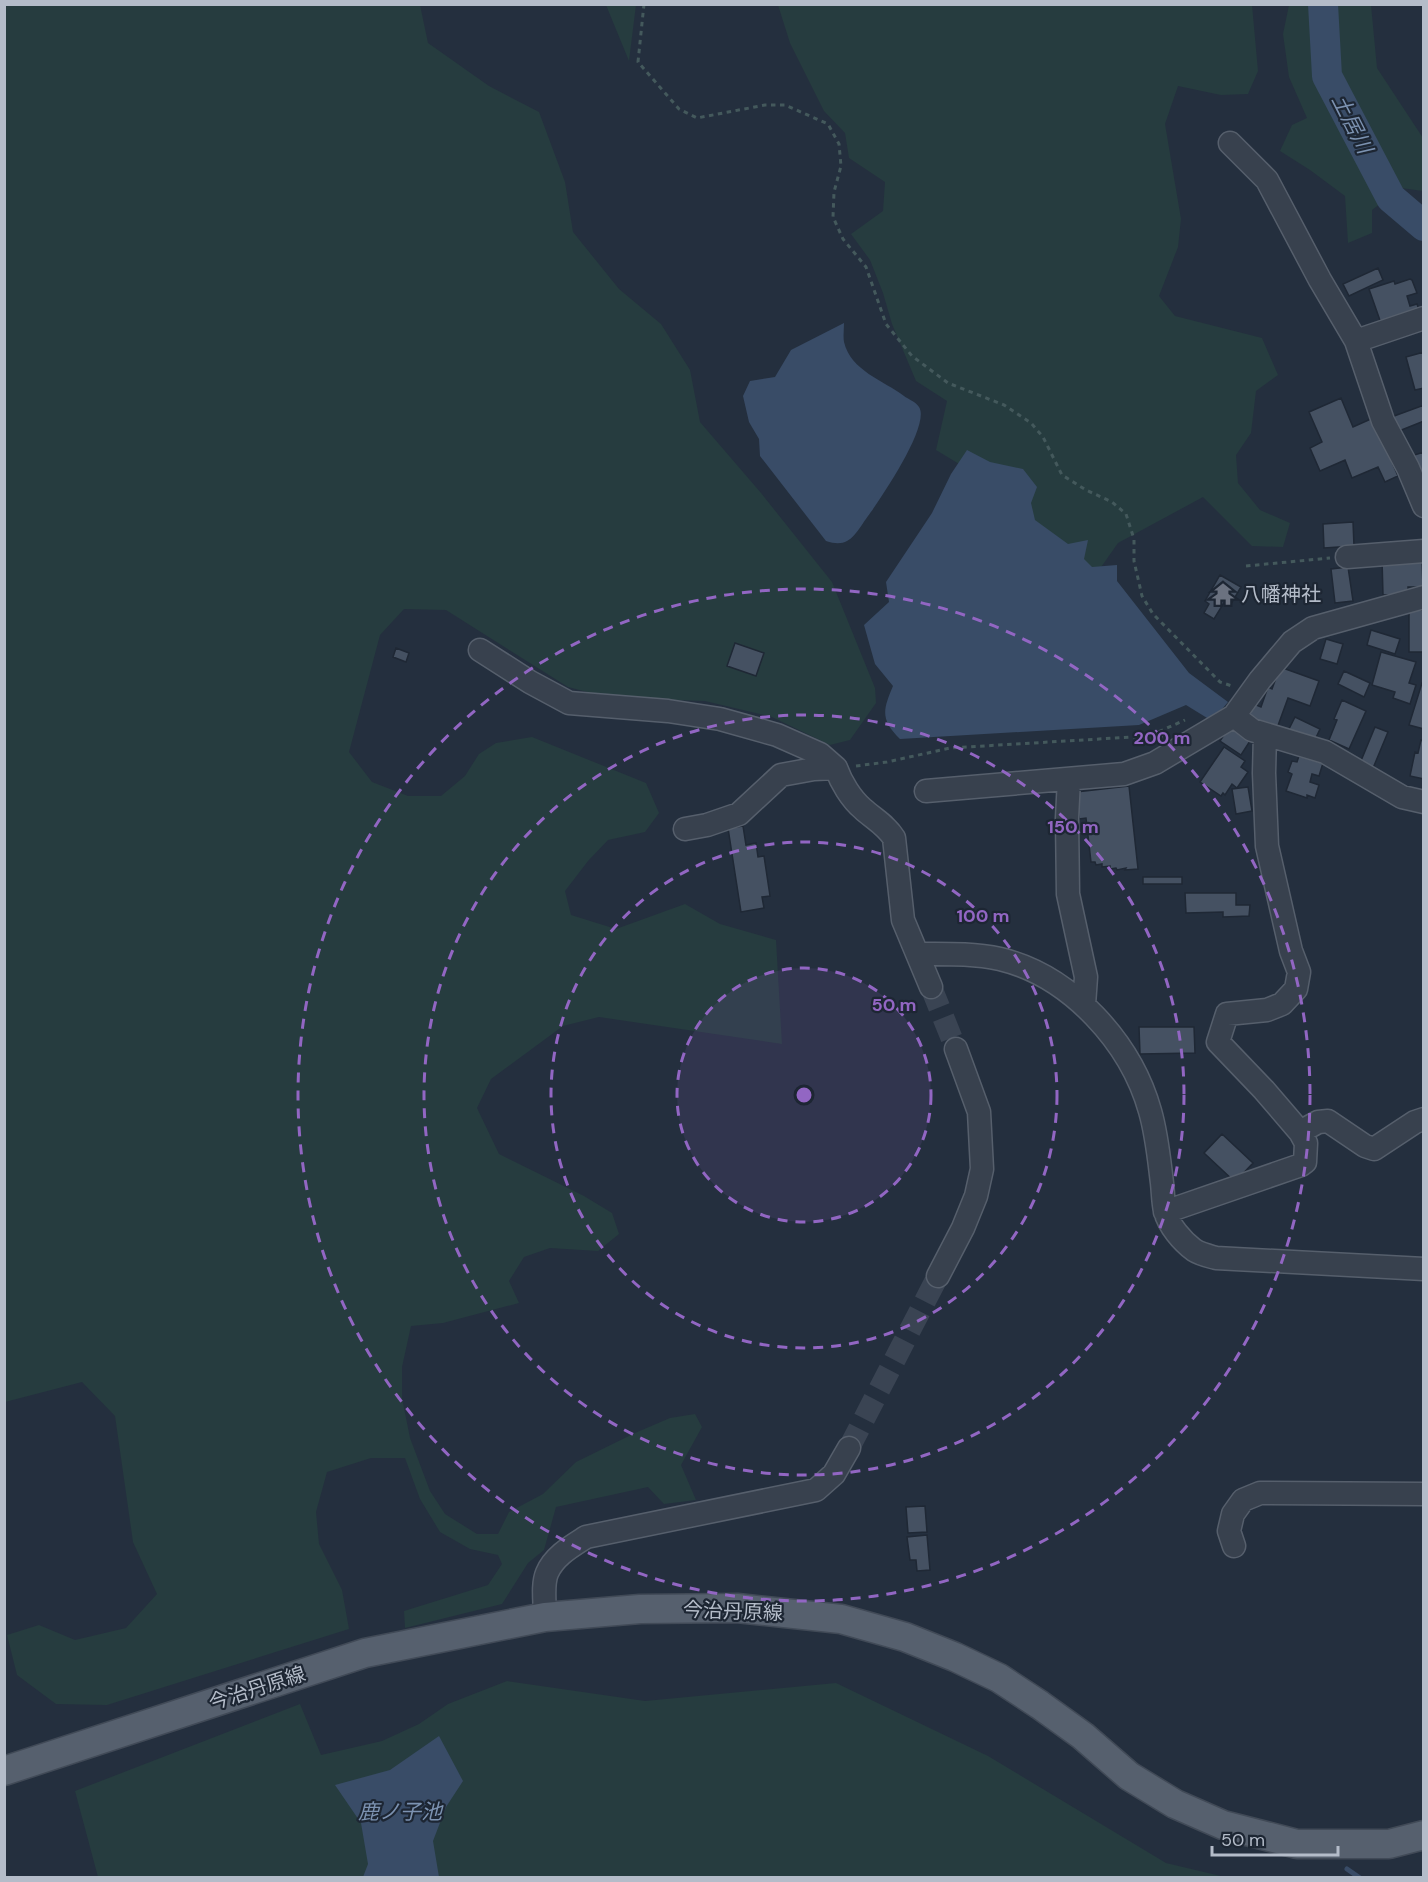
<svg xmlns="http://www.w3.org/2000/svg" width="1428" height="1882" viewBox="0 0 1428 1882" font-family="'DM Sans','Noto Sans JP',sans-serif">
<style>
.green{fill:#263c3f}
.water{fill:#394c67}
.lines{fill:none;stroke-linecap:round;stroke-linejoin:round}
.stream{stroke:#394c67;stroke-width:5}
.river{stroke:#394c67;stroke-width:30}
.building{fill:#455162;stroke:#1f2835;stroke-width:1.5}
.minor-tunnel{stroke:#3a4453;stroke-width:22;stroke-dasharray:22 11;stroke-linecap:butt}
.minor-casing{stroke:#565f6c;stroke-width:25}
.major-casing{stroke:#414a57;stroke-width:31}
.path{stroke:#44595c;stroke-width:3;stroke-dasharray:4.5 4.5;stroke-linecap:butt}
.minor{stroke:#38414e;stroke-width:22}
.major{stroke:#56606e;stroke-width:28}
.ring{fill:none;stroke:#9266c3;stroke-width:3;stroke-dasharray:10 8}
.labels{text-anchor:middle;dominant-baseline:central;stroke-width:4.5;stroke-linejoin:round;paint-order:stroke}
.poi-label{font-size:20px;fill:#b4bcc9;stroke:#1d2633;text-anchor:start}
.street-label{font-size:20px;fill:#b4bcc9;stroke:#1d2633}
.water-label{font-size:21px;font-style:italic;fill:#7c92b1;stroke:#1d2633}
.centre{fill:#9266c3;stroke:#1d2633;stroke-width:3}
.ring-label{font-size:18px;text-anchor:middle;font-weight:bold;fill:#9266c3;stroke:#1d2633;stroke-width:4.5;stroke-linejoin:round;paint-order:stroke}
</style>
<rect width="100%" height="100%" fill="#242f3e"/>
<path class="green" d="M5,5H420L428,43L489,86L539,112L565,182L573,232L619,289L661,324L690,370L700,422L761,493L832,582L875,688L876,703L850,740L830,745L772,717L705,701L610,698L568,687L446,610L404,609L380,635L349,752L372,782L408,796H441L465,776L479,754L496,743L532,737L646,783L659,813L645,832L608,840L588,861L565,891L571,915L616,929L685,904L720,924L776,940L782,1044L599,1017L563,1026L491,1079L477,1108L499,1154L584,1196L612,1213L619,1234L598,1251L550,1248L524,1257L509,1281L519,1303L443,1323L411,1326L402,1367V1398L410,1438L430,1491L445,1514L477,1534H498L509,1512L543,1494L576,1462L635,1433L670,1418L695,1414L702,1427L681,1465L696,1500L664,1504L648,1487L556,1507L544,1550L528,1563L502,1604L405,1628L404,1611L488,1585L502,1564L498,1555L470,1549L440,1532L420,1499L405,1458H371L327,1472L316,1512L319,1544L342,1590L349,1629L107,1705L56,1704L17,1675L7,1635L39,1625L75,1640L126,1628L157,1594L133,1542L115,1416L82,1382L5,1402Z
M606,5H636L629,61Z
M778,5H1252L1258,71L1248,94L1221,95L1178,86L1165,124L1181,219L1178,247L1159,296L1175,316L1262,338L1278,375L1256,391L1251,433L1236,455L1238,483L1260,510L1290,523L1283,547L1252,546L1203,497L1118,543L1092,580L969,470L936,450L947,401L916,381L892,324L883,293L870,260L851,234L883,211L885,182L849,158L845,133L824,111L790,43Z
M1289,5H1371L1377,68L1423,138V191L1401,188L1372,210V233L1348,243L1345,196L1310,170L1280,151L1292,125L1307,118L1289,77L1283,34Z
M507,1681L645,1701L836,1683L988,1756L1166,1863L1225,1877H98L75,1791L300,1704L321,1755L382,1741L419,1724L448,1704Z"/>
<path class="water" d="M844,323C844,329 843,336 844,342C851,371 883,380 904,396C908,399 916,402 919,407C931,425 880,500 868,516C855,534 850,549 826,541L760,456L759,439L749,422L743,396L750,381L775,377L791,350Z
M967,450L990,462L1023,469L1037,487L1031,503L1035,520L1068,544L1088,540L1084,559L1092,567L1117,565V581L1189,673L1228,702L1212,721L1186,705L1139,725L900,739C880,719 883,710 893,686L875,664L864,625L889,602L886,582L932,513L951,474Z
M439,1736L463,1781L446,1807L433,1841L439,1877H363L368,1864L361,1823L335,1785L390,1770Z"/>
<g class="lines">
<path class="stream" d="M1347,1869L1360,1878"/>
<path class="river" d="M1323,4L1327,76L1391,198L1424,226"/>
</g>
<path class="building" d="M1378,268L1383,280L1349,296L1343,284Z
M1410,279L1412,280L1417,293L1407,296L1410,306L1417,304L1419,310L1383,329L1369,289L1394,281L1395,284Z
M1424,352V388L1415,390L1406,357Z
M1341,398L1353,427L1373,418L1398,476L1385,482L1378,467L1352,478L1345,460L1320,471L1310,448L1322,442L1309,412Z
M1424,405V421L1394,433L1386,419Z
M1424,452V505L1411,456Z
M1353,522L1354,546L1324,548L1323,524Z
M1422,558L1423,587H1408V594L1383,595L1382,559Z
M1348,567L1353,601L1335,603L1331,569Z
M1220,575L1241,587L1231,604L1225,601L1214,619L1204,613L1209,604L1205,601Z
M1409,610H1424V652H1409Z
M1371,630L1400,639L1395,654L1367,645Z
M1326,639L1343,644L1337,664L1320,659Z
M735,643L764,653L756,676L727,666Z
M396,648L409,653L406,662L393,657Z
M1381,652L1416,662L1409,683L1416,685L1410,704L1393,698L1395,692L1372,685Z
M1280,667L1319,681L1310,706L1288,698L1276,731L1247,721L1254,704L1261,707L1268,687L1272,689Z
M1344,671L1370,683L1364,697L1338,684Z
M1422,683L1424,684V729L1409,725Z
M1342,700L1366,711L1349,749L1329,740L1337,720L1334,719Z
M1295,717L1320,729L1313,744L1287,733Z
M1229,727L1250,741L1241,755L1220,741Z
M1375,727L1388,732L1371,773L1358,768Z
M1421,740L1424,741V779L1410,776L1415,752L1418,753Z
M1224,747L1245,761L1241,767L1248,772L1237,788L1232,784L1225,795L1223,793L1221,796L1200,782Z
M1299,756L1323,763L1319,776L1312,774L1310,782L1319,785L1315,798L1307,795V798L1286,791L1292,774L1288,772L1292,761L1297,762Z
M1129,786L1138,869L1125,870L1126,868L1117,870L1116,868L1110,869V866L1102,867V864L1096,865L1095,862H1091L1086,818L1079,819L1076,792Z
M1248,787L1252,811L1236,814L1232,789Z
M743,826L746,845L756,843L758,857L764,856L770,896L762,897L764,908L741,912L728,828Z
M1143,877H1182V884H1143Z
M1185,893H1236V905H1250L1249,916L1223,917V912L1186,913Z
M1139,1027H1194L1195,1053L1140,1054Z
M1222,1134L1253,1163L1235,1182L1204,1153Z
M925,1506L927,1532L908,1533L906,1507Z
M927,1535L930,1570L917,1571L916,1560H910L907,1537Z"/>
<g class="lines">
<path class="minor-tunnel" d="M931,987L956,1049
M849,1448L938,1276"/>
<g class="minor-casing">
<path id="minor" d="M1230,143L1267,180L1320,280L1356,341
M1424,318L1356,341L1383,421L1408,468L1424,506
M1347,557L1424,551
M480,650L530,682L569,703L668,711L720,719L777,735L820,754L836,768
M1234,716L1252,730L1325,752L1402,797L1424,802
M1069,779L1067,818L1068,894L1086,977L1084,1005
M926,791L1124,774L1155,763L1234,716L1260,680L1292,642L1313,628L1424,597
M685,829L707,825L739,814L781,775L814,769L836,768C841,782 851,799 863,809C874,819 886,825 894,838L903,920L931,987
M918,954C946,954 973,953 1000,959C1071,976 1131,1043 1150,1111C1157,1135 1159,1159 1162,1183C1163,1192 1163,1202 1165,1211C1169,1226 1182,1241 1194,1250C1200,1254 1209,1256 1216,1258L1424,1269
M1300,1132L1318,1122L1328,1121L1365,1146L1374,1149L1415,1122L1424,1119
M1165,1212L1301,1165L1305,1162L1306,1143L1300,1132L1264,1090L1218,1042L1227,1014L1267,1010L1282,1004L1296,989L1299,972L1291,951L1267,846L1264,773L1265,734
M938,1276L963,1228L976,1196L982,1169L979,1112L956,1049
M1234,1546L1229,1531L1233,1514L1243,1500L1260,1493L1424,1494
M545,1617C545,1603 542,1585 547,1573C554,1556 572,1546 586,1537L816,1490L834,1474L849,1448"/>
</g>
<g class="major-casing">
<path id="major" d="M4,1771L365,1653L545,1617L640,1609L737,1608L841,1619L905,1637L955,1657L999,1678L1040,1705L1083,1736L1129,1776L1175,1804L1223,1825L1297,1844H1389L1424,1835"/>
</g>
<path class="path" d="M644,4L638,62L679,109L697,118L765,105H785L828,124L839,144L841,166L834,192L833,217L843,239L866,267L886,324L912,356L948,383L1004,405L1031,423L1043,437L1062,475L1086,490L1112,502L1126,514L1134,539V561L1142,596L1153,614L1220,682L1232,686
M1246,566L1330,558
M856,766L887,762L950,748L1149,736L1185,720"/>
<use href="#minor" class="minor"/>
<use href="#major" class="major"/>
</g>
<circle cx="804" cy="1095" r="127" fill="#9266c3" fill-opacity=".12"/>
<g class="ring">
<circle cx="804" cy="1095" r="127"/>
<circle cx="804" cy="1095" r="253"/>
<circle cx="804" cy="1095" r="380"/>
<circle cx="804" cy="1095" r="506"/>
</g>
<defs>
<g id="temple-bare" transform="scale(1.8)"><path d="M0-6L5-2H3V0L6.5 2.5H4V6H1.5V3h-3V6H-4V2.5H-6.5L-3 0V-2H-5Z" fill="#6b7280" stroke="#1d2633" stroke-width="2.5" paint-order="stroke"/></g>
</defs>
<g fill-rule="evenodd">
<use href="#temple-bare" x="1223" y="594"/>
</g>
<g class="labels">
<g class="poi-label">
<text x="1241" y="594">八幡神社</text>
</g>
<g class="street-label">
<text transform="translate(733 1611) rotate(2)">今治丹原線</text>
<text transform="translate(257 1688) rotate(-18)">今治丹原線</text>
</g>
<g class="water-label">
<text transform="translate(1352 124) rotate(63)">土居川</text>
<text x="400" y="1812">鹿ノ子池</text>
</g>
</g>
<circle cx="804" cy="1095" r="9" class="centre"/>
<g class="ring-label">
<text x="1162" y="744">200 m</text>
<text x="1073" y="833">150 m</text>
<text x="983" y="922">100 m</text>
<text x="894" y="1011">50 m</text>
</g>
<rect width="1428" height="1882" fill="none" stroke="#b4bcc9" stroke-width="12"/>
<path d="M1212 1846v9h126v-9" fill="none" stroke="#b4bcc9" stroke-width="3"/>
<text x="1221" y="1846" font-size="18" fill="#b4bcc9" stroke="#1d2633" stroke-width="4.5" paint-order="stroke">50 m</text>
</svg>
